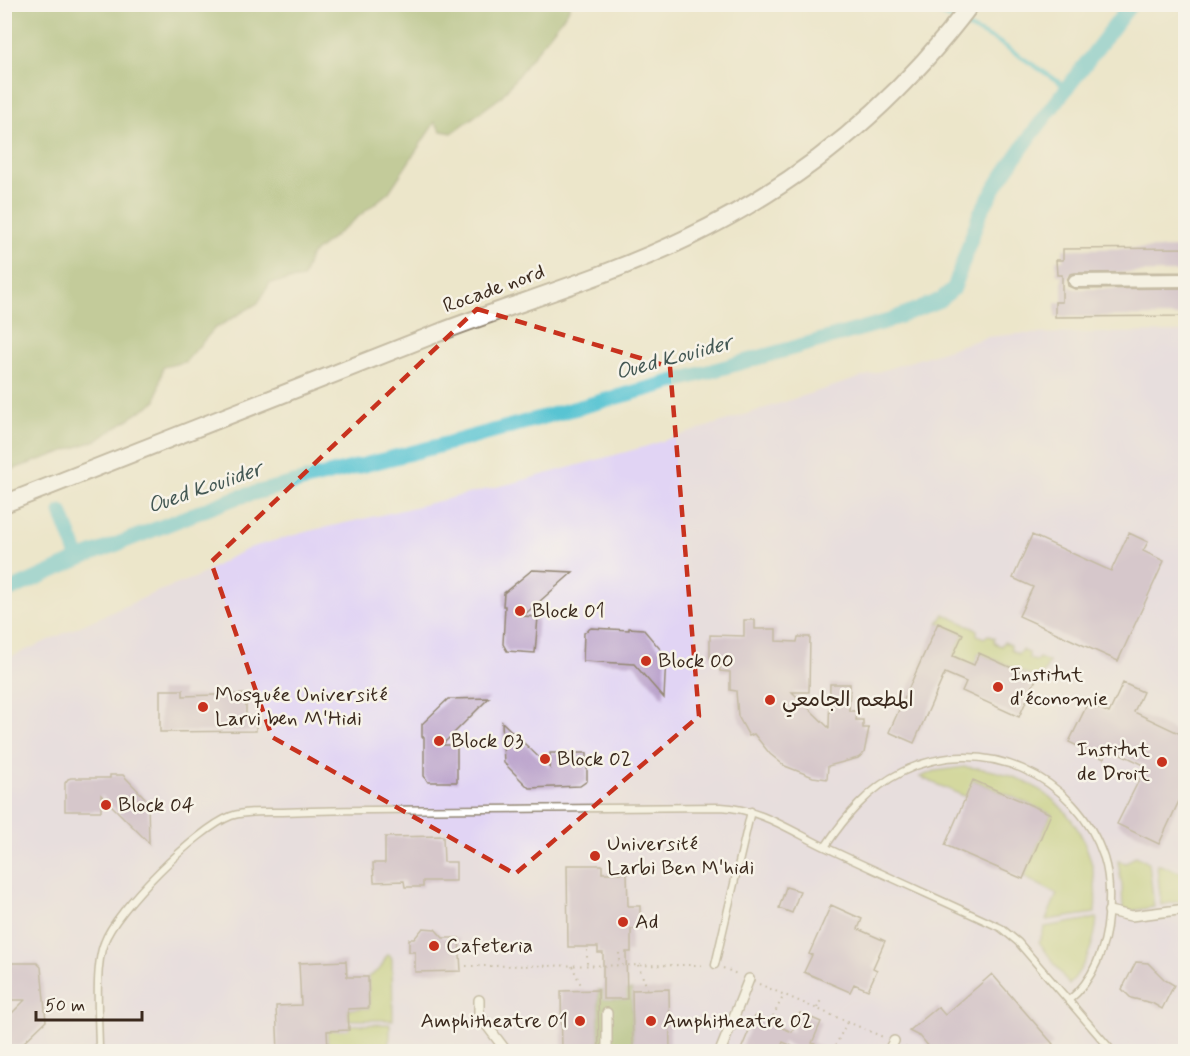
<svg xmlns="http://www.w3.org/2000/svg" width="1190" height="1056" viewBox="0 0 1190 1056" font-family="Mynerve,'Playpen Sans Arabic',sans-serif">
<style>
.built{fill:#e1d4f4}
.green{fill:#b5c86c;stroke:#787945;stroke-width:1.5}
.forest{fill:#90ac60;stroke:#666b3f;stroke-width:1.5}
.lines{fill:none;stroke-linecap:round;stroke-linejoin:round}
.stream{stroke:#59c4d3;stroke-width:4.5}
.canal{stroke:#59c4d3;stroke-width:15}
.building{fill:#baa2cc}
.service-casing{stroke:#948874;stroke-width:9}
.pedestrian-casing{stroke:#948874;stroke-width:12}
.minor-casing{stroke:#948874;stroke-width:15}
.secondary-casing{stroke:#948874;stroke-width:20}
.path{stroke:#948874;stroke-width:2;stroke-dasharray:1.5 4.5;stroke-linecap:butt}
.service{stroke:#fff;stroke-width:6}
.pedestrian{stroke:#fff;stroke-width:9}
.minor{stroke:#fff;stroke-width:12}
.secondary{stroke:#fff;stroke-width:16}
.marked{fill:none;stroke:#c8321e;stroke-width:4.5;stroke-dasharray:12 8;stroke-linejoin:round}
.poi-dot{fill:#c8321e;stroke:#f7f3e8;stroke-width:2}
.labels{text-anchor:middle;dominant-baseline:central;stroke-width:5;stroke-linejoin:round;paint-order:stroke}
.street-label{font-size:21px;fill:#3b2a1e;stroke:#f7f3e8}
.poi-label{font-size:21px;fill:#3b2a1e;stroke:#f7f3e8;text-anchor:start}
.water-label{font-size:22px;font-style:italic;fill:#445854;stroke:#f7f3e8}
</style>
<rect width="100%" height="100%" fill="#f7f3e8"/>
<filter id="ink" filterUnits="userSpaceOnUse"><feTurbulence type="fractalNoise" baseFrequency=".0167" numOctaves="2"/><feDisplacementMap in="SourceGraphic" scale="12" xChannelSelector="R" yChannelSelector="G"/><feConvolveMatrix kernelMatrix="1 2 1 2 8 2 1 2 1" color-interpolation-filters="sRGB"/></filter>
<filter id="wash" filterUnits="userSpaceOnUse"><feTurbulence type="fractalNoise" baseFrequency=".008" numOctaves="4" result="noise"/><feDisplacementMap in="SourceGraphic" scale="24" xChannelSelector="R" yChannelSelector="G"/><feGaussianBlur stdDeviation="1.35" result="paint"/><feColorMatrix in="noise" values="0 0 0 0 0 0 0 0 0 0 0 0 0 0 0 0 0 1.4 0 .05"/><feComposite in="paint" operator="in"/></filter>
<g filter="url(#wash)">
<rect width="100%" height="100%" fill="#ece6cb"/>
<path class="built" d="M1185,332V1051H5L4,660L159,591L197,577L231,557L252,547L309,531L381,515L513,483L644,447L987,337L1017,334Z"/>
<path class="green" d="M944,614L977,630V635L984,638L988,635L994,638V643L1001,646L1004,642L1011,645V650L1018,654L1022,650L1029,653V659L1036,661L1039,658L1049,662C1045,672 1044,675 1034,677L979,653L974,665L953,656L963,634L938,623Z
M964,767C1048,771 1102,829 1095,913L1046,920L1057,894L1024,877L1051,814L974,780L966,797L920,777L935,771Z
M1136,856L1149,863L1154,907L1123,912L1122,886L1118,861L1126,863Z
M1157,864L1185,874V900L1161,905Z
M1097,918C1095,944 1086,965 1069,985L1039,942L1045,927Z
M387,955H390L392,959L393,1020H349L348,1009L369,1008L368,977L380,969Z
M390,1024V1038L386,1051L318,1052L328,1050L327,1031L349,1029V1025Z"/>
<path class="forest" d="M5,4H570V5L568,11L501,97L452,133L441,131L435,122L389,192L310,256L303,278L270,283L258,303L214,329L185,362L163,367L156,401L97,440L8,471H4Z
M598,990H603L604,999H626V990H632L633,1051H599Z"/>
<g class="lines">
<path class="stream" d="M921,4L953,20
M961,24L997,41L1068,88"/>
<path class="canal" d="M61,512L79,559
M4,593L79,559L235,498L442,445L697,375L885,322L940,300L954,288L980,213L999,181L1032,134L1131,4"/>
</g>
<g id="blocks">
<path class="building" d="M1185,248V272L1075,273L1070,274L1067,280L1068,286L1075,289L1185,288V316L1055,317V302H1062V275H1057L1056,260H1063V249Z
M1129,533L1148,542L1143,551L1164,561L1118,661L1019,616L1033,587L1013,578L1032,535L1111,571Z
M532,570L573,572L523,616L538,617L535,653L507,651L503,644L505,606H503L504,593Z
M744,620H755V629H776V641L797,642L798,637H810L809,692H792L829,728L830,684H850L849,711H857L856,720H863V728H869L864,753L858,758L828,766L827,779L813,777L785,766L770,754L754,734L749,736L738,716L736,691L730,690V672L720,671V657H710V635L744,636Z
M938,623L963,634L953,656L974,665L979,653L1036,679L1019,717L962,691L966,682L945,673L914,743L889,732Z
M591,628L629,630V628L643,629L666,656L664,698L634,664L583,661L584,633Z
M1123,683L1143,692L1134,712L1185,736L1180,748L1185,750V788L1159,844L1117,824L1146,766L1109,748L1104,759L1069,742L1088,703L1109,713Z
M160,690H183V696L246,694V718H256V731L160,732Z
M489,698L442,745H457V782H428L424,776V737H422V724L448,699Z
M502,722L550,768V753H587V781L580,786L529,788L504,763Z
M110,775H123L148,801L149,843L101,795V811H65V783L68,779L71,778H110Z
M973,780L1051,814L1023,879L945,845Z
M443,836L444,862H456V881H423V887H405L404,881L374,882L373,863H385V837Z
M567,865H602V873H627L628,906H640V929H631V952H626L627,999H603V953H598V947H568Z
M786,887L800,891L792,913L779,908Z
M831,905L862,919L858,929L885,941L873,968L877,970L868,990L854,984L850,992L804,972L812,955L809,954Z
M423,928L435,929L443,938H459L461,971L415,972V952H409V939H414Z
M346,961L347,977H368L369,1008L348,1009L349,1030L327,1031L328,1050L278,1052L276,1006L301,1005L299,963Z
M1136,962L1148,963L1165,980L1174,985L1162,1009L1152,1003L1131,998L1122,989Z
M9,963H37L41,967L46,1021L20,1046H4V1021L25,1000H10Z
M992,974L1053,1044L1044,1052H933L921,1037L909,1031L938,1007L945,1015Z
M669,989L670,1052H633L632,990Z
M598,990L599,1052H562L561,991Z
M800,1013L821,1022L812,1043L833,1052H805L783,1042L779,1052H740L755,1016L792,1032Z"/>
</g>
</g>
<g filter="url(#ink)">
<use href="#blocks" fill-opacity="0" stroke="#948874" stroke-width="1.5"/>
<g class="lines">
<g class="service-casing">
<path id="service" d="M825,847C845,817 869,788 902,772C981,732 1077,775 1104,858C1110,877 1110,897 1108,917C1106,947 1093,981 1069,1000
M715,965L751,811
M99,1052C99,1023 94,968 104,943C116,909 197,829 231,816C246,811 264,812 280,812C311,811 341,810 371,810C488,809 604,808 721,807C761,809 791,831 827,848C884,875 943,901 1001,928L1018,942L1113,1052"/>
</g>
<g class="pedestrian-casing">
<path id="pedestrian" d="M1109,911L1131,916L1186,909
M479,1000V1015L507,1052
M607,1052V1013
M720,1052L749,979
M888,1052L894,1041"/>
</g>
<g class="minor-casing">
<path id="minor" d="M1075,281L1186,280"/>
</g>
<g class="secondary-casing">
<path id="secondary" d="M4,504C149,447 294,390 438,333C521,301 607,277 687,238C800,184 896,104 971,4"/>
</g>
<path class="path" d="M587,950V965
M619,953V965
M638,965L648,990
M466,966L706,965
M572,966L581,985
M723,968L737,974
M759,984L883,1037
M817,1008L821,1000
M773,1016L784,995
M905,1047L914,1052
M833,1051L847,1022"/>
<use href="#service" class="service"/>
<use href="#pedestrian" class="pedestrian"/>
<use href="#minor" class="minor"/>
<use href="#secondary" class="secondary"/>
</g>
</g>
<path d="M0 0H1190V1056H0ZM477,309L670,367L699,716L515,874L272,737L211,562Z" fill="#ece6cb" fill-opacity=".55" fill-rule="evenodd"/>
<path class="marked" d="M477,309L670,367L699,716L515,874L272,737L211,562Z"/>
<g class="poi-dot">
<circle cx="520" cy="611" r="6"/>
<circle cx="646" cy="661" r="6"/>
<circle cx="998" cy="687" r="6"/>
<circle cx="770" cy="700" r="6"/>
<circle cx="203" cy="707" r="6"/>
<circle cx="439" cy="741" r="6"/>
<circle cx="545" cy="759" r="6"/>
<circle cx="1162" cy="762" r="6"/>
<circle cx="106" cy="805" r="6"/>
<circle cx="595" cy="856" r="6"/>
<circle cx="623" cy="922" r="6"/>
<circle cx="434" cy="946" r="6"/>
<circle cx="580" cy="1021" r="6"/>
<circle cx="651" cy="1021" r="6"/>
</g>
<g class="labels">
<g class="street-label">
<text transform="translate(494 289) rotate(-20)">Rocade nord</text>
</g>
<g class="poi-label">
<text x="532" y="611">Block 01</text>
<text x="658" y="661">Block 00</text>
<text x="1010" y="675">Institut<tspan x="1010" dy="24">d'économie</tspan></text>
<text x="215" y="695">Mosquée Université<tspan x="215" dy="24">Larvi ben M'Hidi</tspan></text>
<text x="782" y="700">المطعم الجامعي</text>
<text x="451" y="741">Block 03</text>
<text x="1150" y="750" text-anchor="end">Institut<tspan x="1150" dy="24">de Droit</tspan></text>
<text x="557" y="759">Block 02</text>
<text x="118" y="805">Block 04</text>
<text x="607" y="844">Université<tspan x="607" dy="24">Larbi Ben M'hidi</tspan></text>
<text x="635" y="922">Ad</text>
<text x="446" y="946">Cafeteria</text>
<text x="568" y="1021" text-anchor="end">Amphitheatre 01</text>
<text x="663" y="1021">Amphitheatre 02</text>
</g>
<g class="water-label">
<text transform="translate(674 358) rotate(-15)">Oued Kouiider</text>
<text transform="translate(205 488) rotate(-19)">Oued Kouiider</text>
</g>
</g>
<rect width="1190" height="1056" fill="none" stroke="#f7f3e8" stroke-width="24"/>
<path d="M36 1011v9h106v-9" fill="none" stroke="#3b2a1e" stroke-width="3"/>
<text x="45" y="1011" font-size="18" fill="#3b2a1e" stroke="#f7f3e8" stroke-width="4.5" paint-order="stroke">50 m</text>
</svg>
